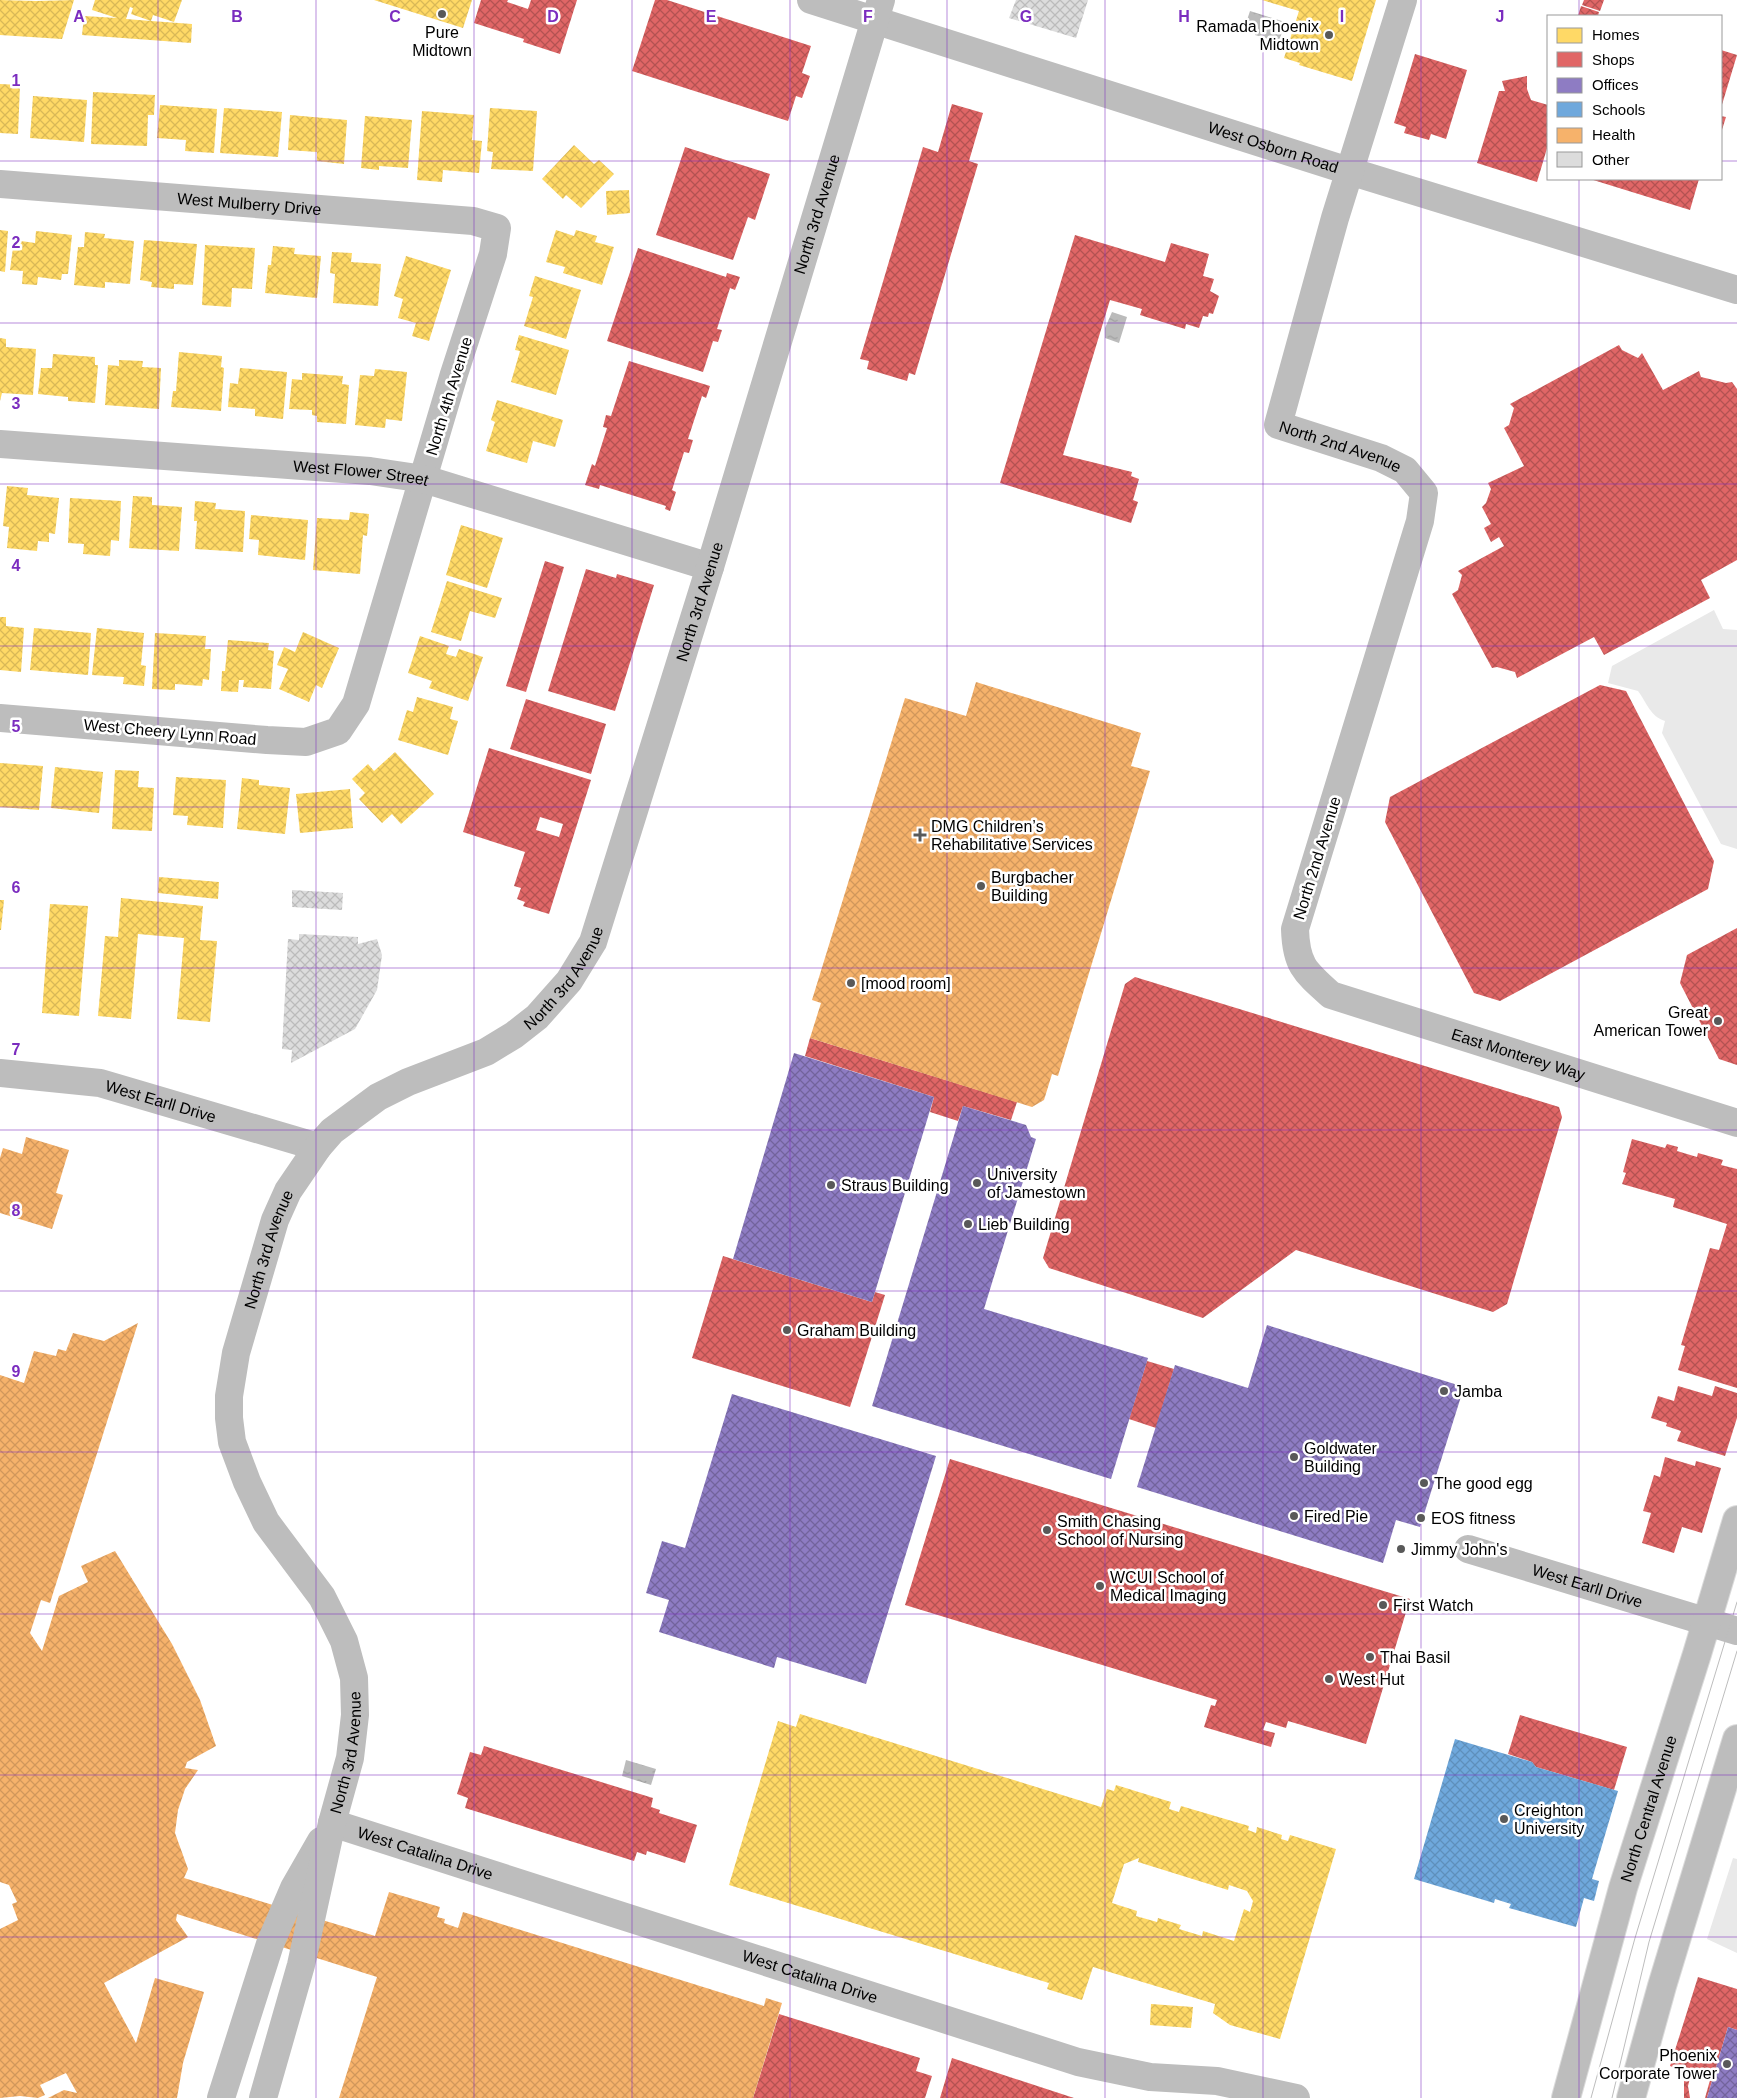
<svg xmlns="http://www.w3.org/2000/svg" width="1737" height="2098" viewBox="0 0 1737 2098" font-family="Helvetica,sans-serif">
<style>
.green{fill:#e9e9e9}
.water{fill:url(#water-ripples)}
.homes{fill:url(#homes-cross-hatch);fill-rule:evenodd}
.shops{fill:url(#shops-cross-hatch);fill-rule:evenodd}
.offices{fill:url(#offices-cross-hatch)}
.schools{fill:url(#schools-cross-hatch)}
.health{fill:url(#health-cross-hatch)}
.building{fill:url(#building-cross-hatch)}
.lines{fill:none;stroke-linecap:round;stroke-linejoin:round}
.major-casing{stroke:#dbdbdb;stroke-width:30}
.minor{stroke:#bdbdbd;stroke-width:28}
.major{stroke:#bdbdbd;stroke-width:28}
.tram{stroke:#bdbdbd;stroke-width:1}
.grid{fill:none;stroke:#7b2cbf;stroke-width:1;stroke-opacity:0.55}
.poi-dot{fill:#595959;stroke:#fff;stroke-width:2}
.labels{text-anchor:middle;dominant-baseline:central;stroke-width:5;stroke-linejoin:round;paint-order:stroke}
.poi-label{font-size:16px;fill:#000;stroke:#fff;text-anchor:start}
.street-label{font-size:16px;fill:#000;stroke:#fff}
.grid-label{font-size:16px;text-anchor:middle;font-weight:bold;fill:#7b2cbf;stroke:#fff;stroke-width:5;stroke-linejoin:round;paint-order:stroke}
</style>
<defs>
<pattern id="water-ripples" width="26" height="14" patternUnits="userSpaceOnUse" patternTransform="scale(1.25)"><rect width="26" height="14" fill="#bbb"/><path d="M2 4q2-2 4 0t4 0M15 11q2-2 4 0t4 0" fill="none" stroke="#9f9f9f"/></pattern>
<pattern id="homes-cross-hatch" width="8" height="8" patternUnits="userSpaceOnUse" patternTransform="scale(1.25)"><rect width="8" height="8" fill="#ffd966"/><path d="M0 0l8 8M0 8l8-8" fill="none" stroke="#d9b857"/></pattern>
<pattern id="shops-cross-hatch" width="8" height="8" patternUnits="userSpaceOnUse" patternTransform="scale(1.25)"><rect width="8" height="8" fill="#e06666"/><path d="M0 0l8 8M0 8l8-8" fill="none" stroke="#b35252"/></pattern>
<pattern id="offices-cross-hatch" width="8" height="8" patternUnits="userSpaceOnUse" patternTransform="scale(1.25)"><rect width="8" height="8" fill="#8e7cc3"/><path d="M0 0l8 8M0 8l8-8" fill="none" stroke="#72639c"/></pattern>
<pattern id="schools-cross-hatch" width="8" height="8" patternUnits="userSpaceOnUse" patternTransform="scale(1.25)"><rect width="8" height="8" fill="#6fa8dc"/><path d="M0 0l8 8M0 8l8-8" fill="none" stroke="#5e8fbb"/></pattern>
<pattern id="health-cross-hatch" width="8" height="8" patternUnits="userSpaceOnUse" patternTransform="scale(1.25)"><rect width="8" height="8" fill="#f6b26b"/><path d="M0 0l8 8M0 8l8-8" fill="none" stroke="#d1975b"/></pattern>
<pattern id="building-cross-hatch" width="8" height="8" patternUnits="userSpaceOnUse" patternTransform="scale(1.25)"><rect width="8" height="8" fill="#dcdcdc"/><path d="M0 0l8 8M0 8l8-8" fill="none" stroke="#bbb"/></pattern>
</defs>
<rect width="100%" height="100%" fill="#fff"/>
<path class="green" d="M1714,610L1723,629L1737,630V849L1721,844L1662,733L1665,721C1650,716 1647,703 1638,691L1608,683L1612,666Z
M1733,1858L1737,1859V1953L1707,1939Z"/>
<path class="water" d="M1250,11L1285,22L1279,42L1255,35V26L1246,23Z
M1112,312L1127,317L1119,343L1105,338V328Z
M626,1760L656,1769L651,1785L622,1776Z"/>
<path class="homes" d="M0,0L36,1L74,0L62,39L0,35Z
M95,0H182L174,22L153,15L151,21L192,24L191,43L82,35L84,16L117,18L92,10ZM130,7L133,8L131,14L151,21L126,19Z
M374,0H472L463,28Z
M1262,0H1376L1352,81L1299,65L1300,63L1284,58L1299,11Z
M0,84L20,85L18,134L0,133Z
M93,92L155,95L154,115H148L147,146L91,144Z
M33,96L87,100L84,142L30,138Z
M160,105L217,109L214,153L185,151L186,140L157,138Z
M224,108L282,112L278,157L220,153Z
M490,108L537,111L533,171L491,169L493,152L487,151Z
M422,111L474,115L472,140L482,141L479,173L443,170L442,182L417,180Z
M290,115L347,120L344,164L317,161V152L288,150Z
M365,116L412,120L408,168L379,166V170L361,168Z
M574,145L594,164L599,160L614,174L581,208L566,195L563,199L542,179Z
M629,190L630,213L607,215L606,191Z
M0,230L8,231L5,272L0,271Z
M556,230L574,236L576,230L597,236L595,242L614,247L602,285L563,273L565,267L546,262Z
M36,231L72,235L68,274H62L61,280L38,277L37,285L22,284L23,271L10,270L14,240L35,243Z
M85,232L105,234L104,238L134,241L130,284L105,282V288L74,285L78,247H84Z
M144,240L197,244L193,285L174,284V289L151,287L152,282L140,280Z
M205,245L255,248L252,289L232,288L231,307L202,305Z
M273,246L295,248L294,254L321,256L317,298L265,293L268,265H271Z
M332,252L352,253L351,262L381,264L378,306L333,303L335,274L330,273Z
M406,256L451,270L429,341L412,336L416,323L398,318L403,299L394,296Z
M535,276L581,290L566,339L524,326L533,297L529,296Z
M519,335L569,350L556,395L511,382L520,351L515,350Z
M0,338L6,339V347L36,349L33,395L2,393L0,401Z
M179,352L222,356L221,367L224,368L221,411L171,407L173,391H176Z
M53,354L95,357V365H98L95,403L68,401V397L38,394L41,368H52Z
M119,360L143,361L142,367L161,368L159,409L105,405L108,365L119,366Z
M240,368L287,372L283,419L255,416V409L228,407L230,383L238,384Z
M375,369L407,372L402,421L386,419L385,428L355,425L360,375L374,376Z
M302,373L343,376L342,384L349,385L346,424L317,422V416L312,415V410L289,409L292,379L302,380Z
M497,400L563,420L555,447L533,441L527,463L486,451L495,422L491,420Z
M7,486L28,488L27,495L59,498L55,534L49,533V542L38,541L37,551L7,548L9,527L3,526Z
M133,496L152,497V505L182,507L179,551L129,548Z
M70,498L121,501L119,541L111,540L110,556L83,554L84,544L68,543Z
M195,501L216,503L215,509L245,511L243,552L195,549L197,521H194Z
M350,512L369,514L367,536L363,535L360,574L313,570L317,518L349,520Z
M251,515L308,520L305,560L258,555L259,540L249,539Z
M461,525L503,538L487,588L446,575Z
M447,581L502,598L495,618L470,611L461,641L431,632Z
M0,617H6V626L24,628L21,672L0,670Z
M34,628L91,633L88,675L30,670Z
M97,628L144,633L141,665L146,666L144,686L123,684L124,677L92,675Z
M303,632L339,648L322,688L316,685L309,702L279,689L288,669L277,665L284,647L295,652Z
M155,633L206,636L205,649H211L209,680L203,679L202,686L175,684V690L152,689Z
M420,636L449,646L446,654L456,657L459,649L483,657L468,701L429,688L432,681L408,673Z
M228,640L269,643L268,650L274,651L271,689L243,687L244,680H239L238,692L221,691L222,671H225Z
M417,697L453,707L450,719L458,721L448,755L398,740L407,710L413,712Z
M395,752L434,794L401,824L392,814L382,823L359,799L365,793L352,779L368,764L374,771Z
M0,763L43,766L39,810L0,807Z
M55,767L103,772L99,813L51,808Z
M115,770L139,771L138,787L154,788L152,831L112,829Z
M176,777L226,780L223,828L187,825L188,816L173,815Z
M242,778L259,780V785L290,788L285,834L237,829Z
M350,789L353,828L300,833L296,794Z
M159,877L219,882L218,899L158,893Z
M121,898L203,906L200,940L217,941L210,1022L177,1019L184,938L138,934L131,1019L98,1016L105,936L118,937Z
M0,900H4L1,930H0Z
M50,904L88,906L79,1016L42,1013Z
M800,1714L1101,1807L1107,1789L1114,1791L1116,1785L1171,1802L1169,1809L1179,1812L1181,1806L1249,1826L1248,1830L1256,1833L1257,1827L1282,1835L1281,1839L1288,1841L1290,1835L1336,1849L1280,2039L1230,2025L1213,2013L1215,2004L1093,1967L1082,2000L1047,1989L1049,1983L729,1885L778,1721L796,1727ZM1139,1858L1138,1862L1228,1890L1229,1885L1247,1891L1253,1901L1250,1912L1244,1909L1234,1941L1203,1931L1202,1936L1179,1929L1181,1925L1158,1918L1157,1922L1136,1916L1137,1911L1112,1903L1124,1864Z
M1151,2004L1193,2007L1191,2028L1150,2025Z"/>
<path class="shops" d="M481,0H508L507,2L528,9L531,0H577L560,54L523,42L524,39L474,23Z
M655,0H667L811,46L802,73L810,76L802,98L796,96L788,121L632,71Z
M1584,0H1604L1600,11L1582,5Z
M1581,6L1599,12L1598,16H1578Z
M1721,50L1737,55L1721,108Z
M1415,54L1467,70L1446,139L1431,134L1429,140L1404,133L1406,127L1394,123Z
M1527,76V89L1531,100L1548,105V145L1537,182L1477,163L1499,91H1505L1502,81Z
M952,104L983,113L969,161L978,164L915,375L909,373L907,381L867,369L869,361L860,359L923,147L938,152Z
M1721,116L1726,117L1721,133Z
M685,147L770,174L755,220L748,217L733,260L656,235Z
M1590,179H1699L1690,210Z
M1075,235L1165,262L1171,243L1209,254L1203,276L1214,279L1210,291L1219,296L1213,314L1209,313L1208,317L1203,316L1199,328L1186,324L1185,329L1140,315L1142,309L1110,300L1063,455L1132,472L1131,476L1139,479L1133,500L1138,502L1131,523L1000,483Z
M638,248L726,277L727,273L740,277L735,290L730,288L717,329L722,330L718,342L713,341L703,372L607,341Z
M1619,345L1622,350L1638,358L1642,353L1663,390L1699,371L1701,377L1726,383L1732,382L1737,389V560L1701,580L1710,598L1604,655L1594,637L1517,678L1515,672L1497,667L1492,668L1452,594L1458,590L1462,575L1458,571L1504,546L1499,537L1491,542L1484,528L1491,524L1482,507L1486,503L1491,489L1488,483L1524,466L1504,428L1509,425L1514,408L1510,404Z
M629,361L710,386L706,398L702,396L688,439L693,440L689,453L684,452L672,490L676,492L670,511L665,509L666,506L600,485L599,489L585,485L592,464L595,466L607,428L603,427L606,415L611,416Z
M545,561L564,567L526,692L506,686Z
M586,569L616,578L617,574L654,585L615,711L548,691Z
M1600,685L1626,691L1714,861L1708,889L1500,1001L1474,993L1385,822L1390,797Z
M526,699L606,724L591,774L510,749Z
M489,748L591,780L549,914L523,906L525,902L517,899L521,888L514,886L525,852L463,832ZM540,817L563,824L559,837L536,830Z
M1737,928V1065L1719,1059L1680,983L1687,955Z
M1135,977L1559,1107L1562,1117L1507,1304L1493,1312L1296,1250L1203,1318L1049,1268L1043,1258L1125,984Z
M810,1038L1017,1102L1011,1120L963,1106L958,1121L930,1112L934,1097L805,1056Z
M1632,1139L1665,1148L1667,1144L1678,1147L1677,1151L1697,1157L1698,1153L1723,1160L1721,1165L1737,1169V1388L1678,1370L1685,1346L1681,1345L1710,1248L1719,1250L1727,1224L1673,1207L1675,1199L1622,1184L1626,1173L1623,1172Z
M723,1256L872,1302L875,1292L885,1295L850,1407L692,1358Z
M1147,1361L1174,1369L1156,1428L1129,1419Z
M1678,1386L1712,1396L1715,1386L1737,1393V1418L1725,1456L1677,1441L1681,1431L1666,1426L1667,1423L1651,1418L1658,1396L1674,1401Z
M1665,1457L1695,1466L1696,1461L1721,1468L1702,1533L1682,1527L1674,1553L1642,1543L1651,1513L1643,1511L1654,1475L1660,1477Z
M950,1459L1410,1599L1366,1744L1288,1721L1286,1728L1266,1722L1263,1730L1275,1733L1271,1747L1204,1727L1211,1705L1215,1706L1217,1700L905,1605Z
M1520,1715L1627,1747L1614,1790L1536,1767L1532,1762L1508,1754Z
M484,1746L653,1798L651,1807L660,1810L659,1813L697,1825L685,1863L647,1851L646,1855L637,1852L634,1861L465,1808L468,1798L457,1794L470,1752L481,1755Z
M1698,1977L1737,1989V2030L1728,2027L1707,2098H1705L1710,2080L1691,2074L1688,2086L1690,2098H1684V2071L1670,2066Z
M779,2014L920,2058L916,2071L932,2076L925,2098H753Z
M952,2058L1074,2098H940Z"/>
<path class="offices" d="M794,1053L934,1097L872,1302L733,1259Z
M963,1106L1026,1125L1031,1137L1036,1139L984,1309L1148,1358L1111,1479L872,1406Z
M1267,1325L1464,1387L1420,1527L1396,1520L1383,1563L1137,1487L1175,1365L1248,1388Z
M732,1394L936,1456L866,1684L777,1657L774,1668L659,1632L669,1600L646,1593L662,1541L685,1548Z
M1728,2027L1737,2030V2098H1707Z"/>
<path class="schools" d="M1455,1739L1532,1762L1536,1767L1618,1791L1592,1879L1599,1881L1594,1901L1584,1898L1576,1927L1509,1908L1511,1904L1495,1899L1494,1903L1414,1879Z"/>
<path class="health" d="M976,682L1141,733L1131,766L1150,771L1058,1076L1052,1074L1044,1100L1032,1107L810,1038L821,1003L812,1000L905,698L966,716Z
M26,1137L69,1150L56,1193L63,1195L52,1229L0,1213V1158L3,1148L22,1154Z
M138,1323L50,1603L41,1600L30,1633L42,1651L59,1596L88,1582L81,1566L115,1551L172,1644L200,1700L216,1746L187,1762L185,1768L198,1770L185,1789L178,1810L175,1833L188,1869L184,1878L375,1936L389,1892L440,1907L437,1917L445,1919L444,1923L458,1928L463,1912L764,2006L766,1998L782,2003L753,2098H339L377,1977L177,1914L176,1920L188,1937L104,1983L136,2043L155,1978L204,1992L183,2063L177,2098H48L64,2090L77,2093L66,2073L40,2085L45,2095L38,2098L20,2096L0,2098V1929L18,1920L12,1904L17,1902L9,1885L0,1882V1375L24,1383L34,1351L56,1356L58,1349L66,1351L73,1333L104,1341Z"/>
<path class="building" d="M1016,0H1088L1076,38L1009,18Z
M292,890L343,893L342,910L292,907Z
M299,934L358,937V944L377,939L382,955L377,990L355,1029L291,1063L292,1050L282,1049L288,939L299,940Z"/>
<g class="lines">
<g class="major-casing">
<g id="major">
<path id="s9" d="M1566,2098L1623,1888L1697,1654L1737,1520"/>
<path d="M1631,2098L1662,1986L1737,1739"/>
</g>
</g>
<g class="minor">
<path id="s1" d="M811,0L1349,171L1737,290"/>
<path id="s2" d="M1403,0L1335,218L1278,425L1381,458L1405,470L1424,493L1420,521L1295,929C1296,965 1305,972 1331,995L1737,1123"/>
<path id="s3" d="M0,184L473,221L497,228L493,254L454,374L356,704L338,731L306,742L267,740L0,718"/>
<path id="s4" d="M0,444L370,471L424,479L710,567"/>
<path id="s5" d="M0,1073L100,1083L318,1147"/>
<path id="s6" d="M1468,1549L1737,1631"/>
<path id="s7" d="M332,1823L1078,2062L1150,2077L1217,2081L1296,2098"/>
<path d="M221,2098L270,1944L294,1888L321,1841"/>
<path id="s8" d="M263,2098L301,1965L332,1823L350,1758L355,1715L354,1678L344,1641L322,1597L266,1522L247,1482L232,1442L229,1418V1396L236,1353L275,1220L288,1191L318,1147L332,1131L378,1097L408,1082L486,1052L514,1035L537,1017L569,981L593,942L710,567L881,0"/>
</g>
<use href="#major" class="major"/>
<path class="tram" d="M1591,2098L1635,1938L1737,1602
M1612,2098L1649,1942L1737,1651"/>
</g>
<path class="grid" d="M158,0V2098M316,0V2098M474,0V2098M632,0V2098M790,0V2098M947,0V2098M1105,0V2098M1263,0V2098M1421,0V2098M1579,0V16M0,161H1548M1721,161H1737M1579,179V2098M0,323H1737M0,484H1737M0,646H1737M0,807H1737M0,968H1737M0,1130H1737M0,1291H1737M0,1452H1737M0,1614H1737M0,1775H1737M0,1937H1737"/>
<g class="poi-dot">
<circle cx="442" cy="14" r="5"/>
<circle cx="1329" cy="35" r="5"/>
<path d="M917.5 827.5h5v5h5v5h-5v5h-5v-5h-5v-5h5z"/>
<circle cx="981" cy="886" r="5"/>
<circle cx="851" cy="983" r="5"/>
<circle cx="1718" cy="1021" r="5"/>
<circle cx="977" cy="1183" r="5"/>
<circle cx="831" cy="1185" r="5"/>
<circle cx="968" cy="1224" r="5"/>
<circle cx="787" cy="1330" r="5"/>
<circle cx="1444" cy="1391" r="5"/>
<circle cx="1294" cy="1457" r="5"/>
<circle cx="1424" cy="1483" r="5"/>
<circle cx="1294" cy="1516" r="5"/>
<circle cx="1421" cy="1518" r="5"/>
<circle cx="1047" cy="1530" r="5"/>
<circle cx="1401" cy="1549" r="5"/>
<circle cx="1100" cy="1586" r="5"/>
<circle cx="1383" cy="1605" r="5"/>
<circle cx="1370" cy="1657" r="5"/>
<circle cx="1329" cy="1679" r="5"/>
<circle cx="1504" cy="1819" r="5"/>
<circle cx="1727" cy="2064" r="5"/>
</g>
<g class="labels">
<g class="poi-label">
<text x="1319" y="26" text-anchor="end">Ramada Phoenix<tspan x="1319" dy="18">Midtown</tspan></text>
<text x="442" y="32" text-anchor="middle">Pure<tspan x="442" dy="18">Midtown</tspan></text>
<text x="931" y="826">DMG Children’s<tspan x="931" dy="18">Rehabilitative Services</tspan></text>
<text x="991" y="877">Burgbacher<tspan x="991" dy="18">Building</tspan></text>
<text x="861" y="983">[mood room]</text>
<text x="1708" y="1012" text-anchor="end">Great<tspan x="1708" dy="18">American Tower</tspan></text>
<text x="987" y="1174">University<tspan x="987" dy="18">of Jamestown</tspan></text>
<text x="841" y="1185">Straus Building</text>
<text x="978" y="1224">Lieb Building</text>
<text x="797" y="1330">Graham Building</text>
<text x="1454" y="1391">Jamba</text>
<text x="1304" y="1448">Goldwater<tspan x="1304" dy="18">Building</tspan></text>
<text x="1434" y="1483">The good egg</text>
<text x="1304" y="1516">Fired Pie</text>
<text x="1431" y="1518">EOS fitness</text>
<text x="1057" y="1521">Smith Chasing<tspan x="1057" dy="18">School of Nursing</tspan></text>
<text x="1411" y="1549">Jimmy John's</text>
<text x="1110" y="1577">WCUI School of<tspan x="1110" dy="18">Medical Imaging</tspan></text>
<text x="1393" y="1605">First Watch</text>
<text x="1380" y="1657">Thai Basil</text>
<text x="1339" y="1679">West Hut</text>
<text x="1514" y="1810">Creighton<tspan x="1514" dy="18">University</tspan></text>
<text x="1717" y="2055" text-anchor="end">Phoenix<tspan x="1717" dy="18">Corporate Tower</tspan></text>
</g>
<g class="street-label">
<text stroke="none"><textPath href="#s1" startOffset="485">West Osborn Road</textPath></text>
<text stroke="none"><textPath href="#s3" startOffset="250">West Mulberry Drive</textPath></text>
<text stroke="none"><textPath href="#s8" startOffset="2126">North 3rd Avenue</textPath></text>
<text transform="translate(449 396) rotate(-73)">North 4th Avenue</text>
<text stroke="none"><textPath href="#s2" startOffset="509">North 2nd Avenue</textPath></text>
<text stroke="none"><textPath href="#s4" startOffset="362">West Flower Street</textPath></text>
<text stroke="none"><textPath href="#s8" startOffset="1721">North 3rd Avenue</textPath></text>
<text transform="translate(170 732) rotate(5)">West Cheery Lynn Road</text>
<text transform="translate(1317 858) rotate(-73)">North 2nd Avenue</text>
<text stroke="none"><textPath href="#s8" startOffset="1318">North 3rd Avenue</textPath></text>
<text stroke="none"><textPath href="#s2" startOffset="1338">East Monterey Way</textPath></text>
<text stroke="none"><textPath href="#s5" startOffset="164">West Earll Drive</textPath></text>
<text stroke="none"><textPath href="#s8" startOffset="898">North 3rd Avenue</textPath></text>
<text stroke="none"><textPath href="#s6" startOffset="125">West Earll Drive</textPath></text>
<text stroke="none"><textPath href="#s8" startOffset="356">North 3rd Avenue</textPath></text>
<text stroke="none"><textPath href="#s9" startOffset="301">North Central Avenue</textPath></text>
<text stroke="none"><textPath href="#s7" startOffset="98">West Catalina Drive</textPath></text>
<text stroke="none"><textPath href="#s7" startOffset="502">West Catalina Drive</textPath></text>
</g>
</g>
<g class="grid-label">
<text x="79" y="22">A</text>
<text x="237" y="22">B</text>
<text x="395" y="22">C</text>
<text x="553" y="22">D</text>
<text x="711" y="22">E</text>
<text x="868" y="22">F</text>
<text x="1026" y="22">G</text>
<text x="1184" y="22">H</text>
<text x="1342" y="22">I</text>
<text x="1500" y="22">J</text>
<text x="16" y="86">1</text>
<text x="16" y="248">2</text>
<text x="16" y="409">3</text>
<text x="16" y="571">4</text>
<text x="16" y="732">5</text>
<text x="16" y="893">6</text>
<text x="16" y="1055">7</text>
<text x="16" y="1216">8</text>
<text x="16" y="1377">9</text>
</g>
<rect x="1547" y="15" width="175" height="165" fill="#ffffff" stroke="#999999"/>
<rect x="1557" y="28" width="25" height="15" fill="#ffd966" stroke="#999999"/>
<text x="1592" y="40" font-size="15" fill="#000000">Homes</text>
<rect x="1557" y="52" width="25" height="15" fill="#e06666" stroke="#999999"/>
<text x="1592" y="65" font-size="15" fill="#000000">Shops</text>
<rect x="1557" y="78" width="25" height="15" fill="#8e7cc3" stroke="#999999"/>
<text x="1592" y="90" font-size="15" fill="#000000">Offices</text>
<rect x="1557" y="102" width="25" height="15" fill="#6fa8dc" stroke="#999999"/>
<text x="1592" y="115" font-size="15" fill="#000000">Schools</text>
<rect x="1557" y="128" width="25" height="15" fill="#f6b26b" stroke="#999999"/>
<text x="1592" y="140" font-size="15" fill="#000000">Health</text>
<rect x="1557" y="152" width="25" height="15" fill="#dcdcdc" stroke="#999999"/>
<text x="1592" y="165" font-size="15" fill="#000000">Other</text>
</svg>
